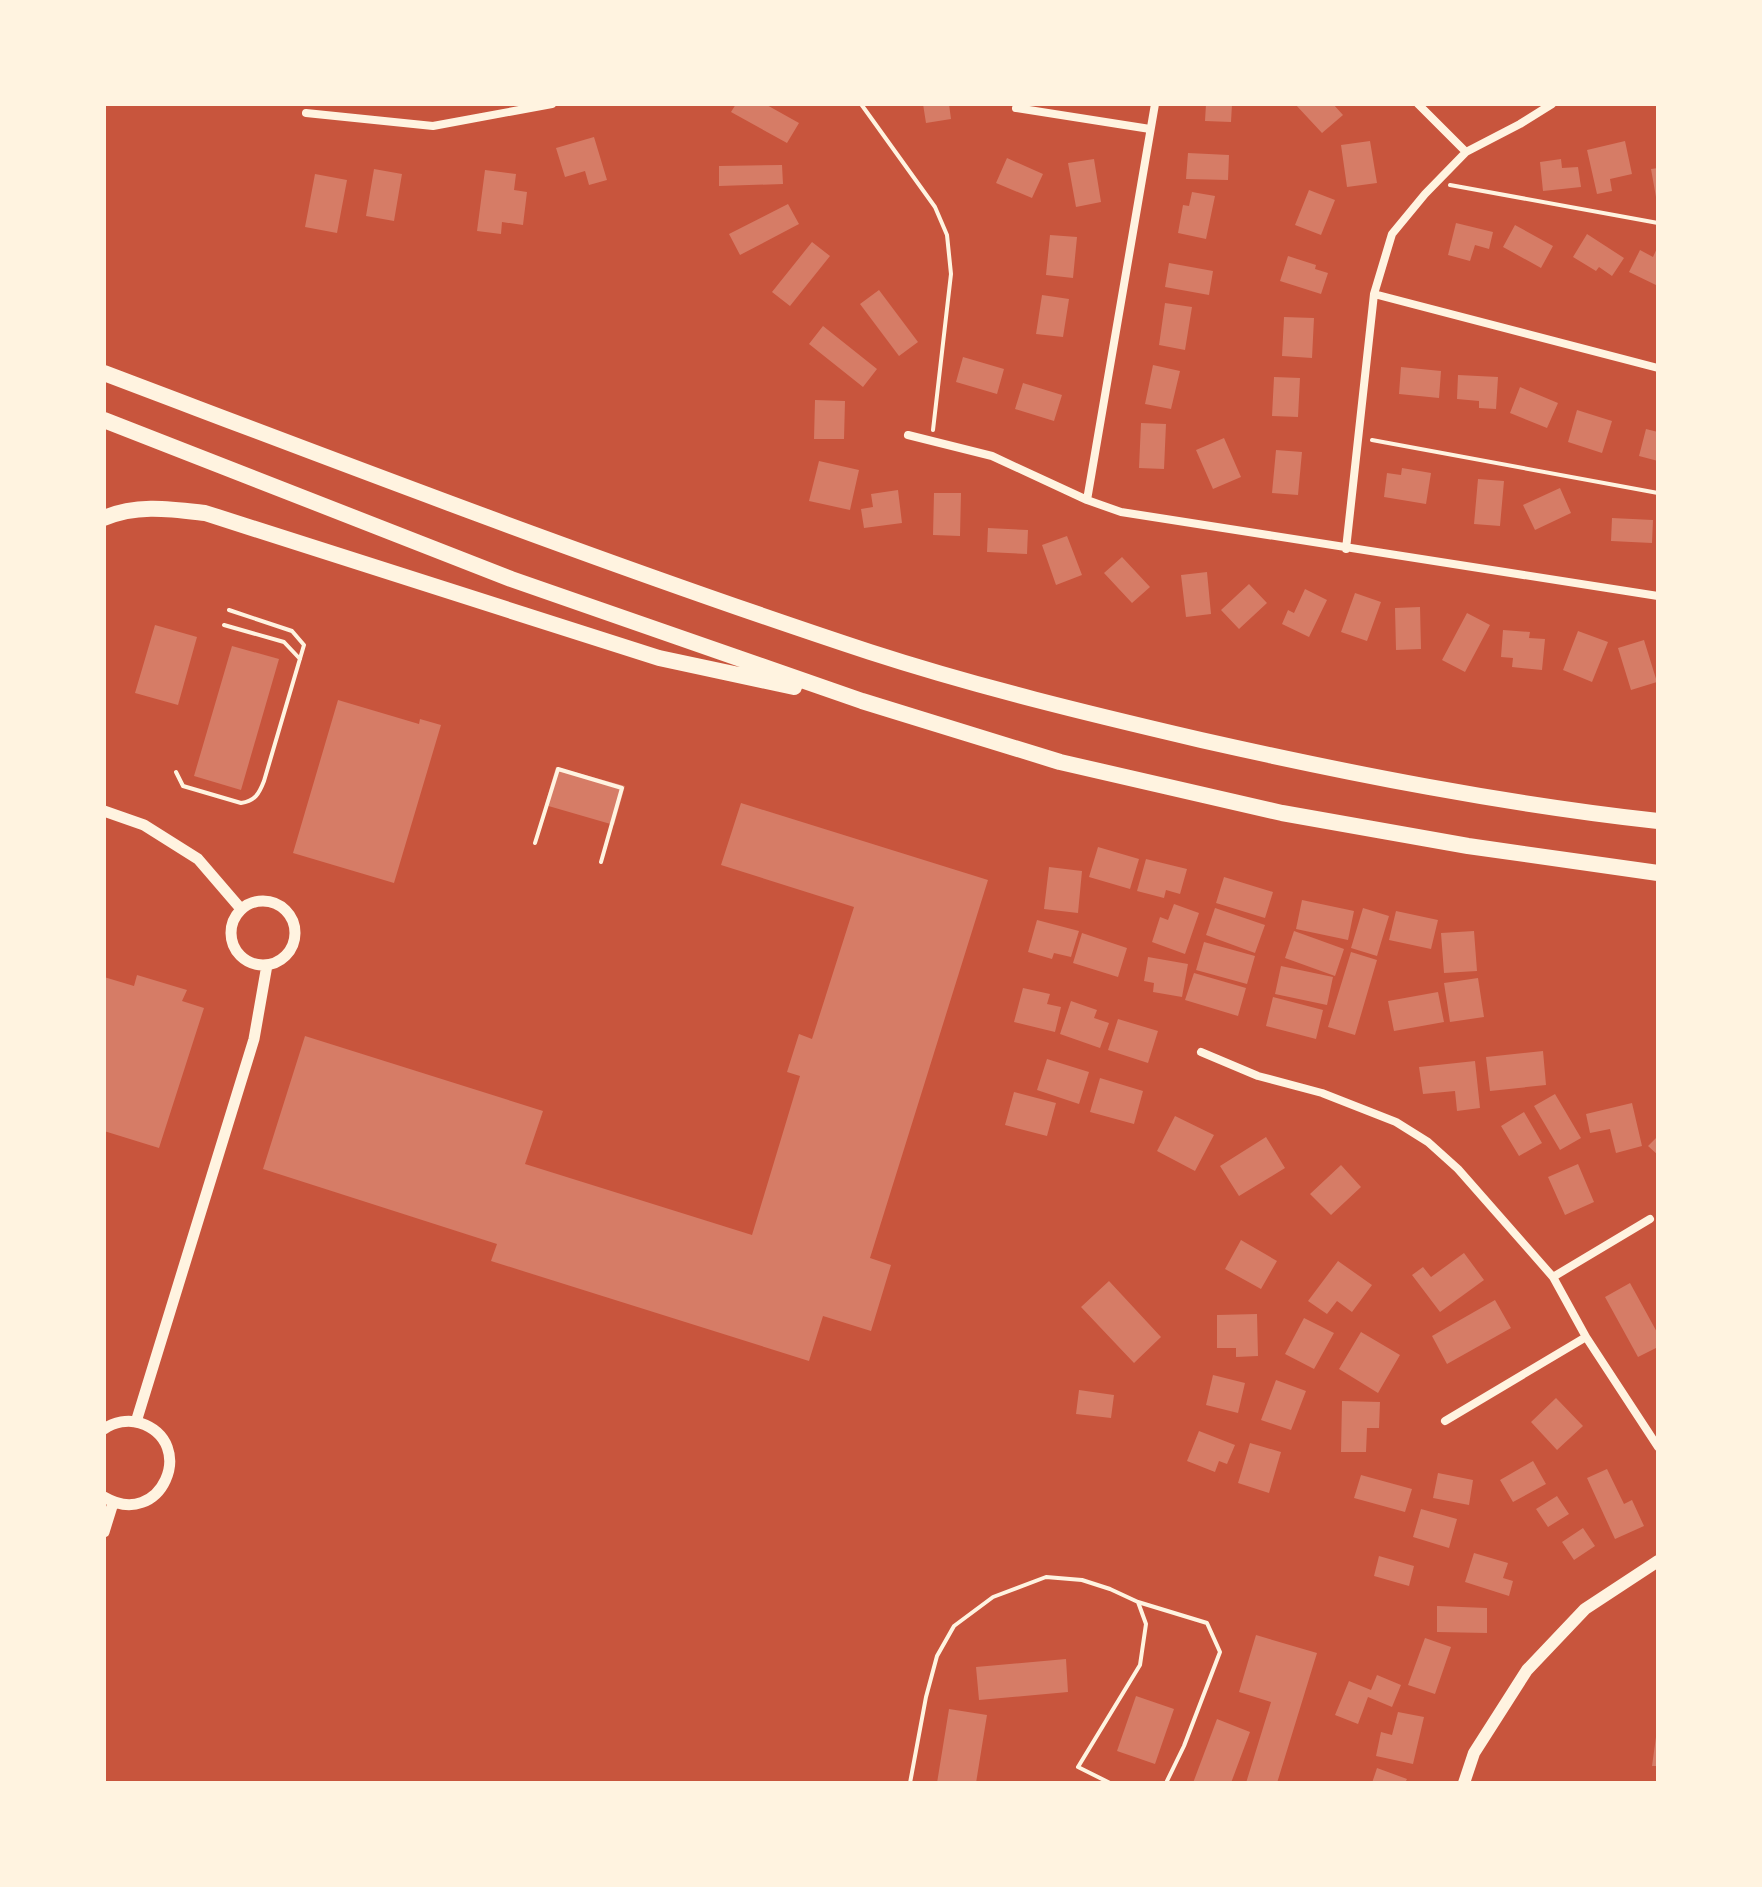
<svg xmlns="http://www.w3.org/2000/svg" width="1762" height="1887" viewBox="0 0 1762 1887" font-family="'Titillium Web',sans-serif">
<style>
.building{fill:#d67c66}
.lines{fill:none;stroke-linecap:round;stroke-linejoin:round}
.path{stroke:#fff3e0;stroke-width:4}
.service{stroke:#fff3e0;stroke-width:4}
.minor{stroke:#fff3e0;stroke-width:8}
.tertiary{stroke:#fff3e0;stroke-width:11}
.secondary{stroke:#fff3e0;stroke-width:12}
.motorway{stroke:#fff3e0;stroke-width:16}
</style>
<rect width="100%" height="100%" fill="#c8553d"/>
<path class="building" d="M736,104H765L799,123L787,143L731,112Z
M923,104H949L951,119L926,123Z
M1206,104H1232L1231,122L1205,121Z
M1295,104H1333L1343,115L1322,133Z
M594,137L607,180L589,185L585,171L565,177L556,148Z
M1370,141L1377,183L1347,187L1341,145Z
M1625,141L1632,174L1610,179L1612,191L1597,194L1587,150Z
M1188,153L1229,155L1228,180L1186,179Z
M1007,158L1043,174L1032,198L996,183Z
M1094,159L1101,202L1076,207L1068,163Z
M1561,159L1562,168L1578,167L1581,187L1543,191L1540,162Z
M782,165L783,184L719,186V166Z
M1658,168V197H1656L1651,169Z
M374,169L402,174L394,221L366,216Z
M485,170L516,174L514,190L527,192L523,225L502,222L501,234L477,231Z
M315,174L347,180L337,233L305,227Z
M1309,190L1335,200L1321,235L1295,225Z
M1192,192L1215,196L1206,239L1178,233L1183,205L1189,206Z
M788,204L799,224L740,255L729,234Z
M1456,223L1493,232L1489,249L1475,245L1470,261L1448,255Z
M1515,225L1553,246L1541,268L1503,247Z
M1587,234L1624,258L1612,276L1599,267L1596,271L1573,257Z
M1050,235L1077,237L1073,278L1046,275Z
M812,242L830,256L790,306L772,292Z
M1658,246V286L1629,272L1640,250L1653,257Z
M1288,256L1316,265L1315,269L1328,273L1321,294L1280,281Z
M1169,263L1213,271L1209,295L1165,287Z
M879,290L918,342L899,356L860,304Z
M1042,295L1069,299L1063,337L1036,334Z
M1165,303L1192,307L1185,350L1159,345Z
M1284,317L1314,318L1312,358L1282,356Z
M823,326L877,369L863,387L809,344Z
M963,357L1004,369L997,394L956,382Z
M1153,365L1180,371L1171,409L1145,404Z
M1401,367L1441,371L1439,398L1399,394Z
M1458,375L1498,377L1496,409L1479,408V401L1457,399Z
M1274,377L1300,378L1298,417L1272,416Z
M1023,383L1062,395L1054,421L1015,409Z
M1520,387L1558,403L1547,428L1510,413Z
M815,400L845,401L844,439H814Z
M1577,410L1612,421L1602,453L1568,442Z
M1141,423L1166,424L1164,469L1139,468Z
M1646,429L1658,432V461L1639,456Z
M1224,438L1241,477L1213,489L1196,450Z
M1276,450L1302,452L1298,495L1272,493Z
M819,461L859,470L850,510L809,501Z
M1402,468L1431,473L1426,504L1384,497L1387,473L1401,475Z
M1478,479L1504,481L1500,526L1474,524Z
M1560,488L1571,513L1535,530L1523,505Z
M898,490L902,523L864,528L861,509L873,507L871,494Z
M934,493H961L960,536L933,535Z
M1612,518L1653,520L1652,543L1611,541Z
M988,528L1028,530L1027,554L987,552Z
M1067,536L1082,575L1056,585L1042,545Z
M1122,557L1150,587L1132,603L1104,573Z
M1207,572L1211,614L1186,617L1181,575Z
M1249,584L1267,603L1239,629L1221,610Z
M1305,589L1327,600L1309,637L1282,624L1288,610L1294,613Z
M1355,593L1381,602L1367,641L1341,632Z
M1420,607L1421,649L1396,650L1395,608Z
M1467,613L1490,625L1465,672L1442,660Z
M155,625L197,637L178,705L135,693Z
M1503,630L1530,632L1529,638L1545,639L1542,670L1512,667L1513,658L1501,657Z
M1578,631L1608,642L1592,682L1563,670Z
M1644,640L1657,682L1631,690L1618,648Z
M232,646L279,659L241,790L194,776Z
M338,700L419,724L420,719L441,725L394,883L293,853Z
M556,767L625,786L614,825L545,805Z
M741,803L988,880L870,1258L891,1265L871,1331L823,1316L809,1361L491,1261L497,1244L263,1169L305,1036L543,1111L525,1164L752,1235L800,1076L787,1072L799,1034L812,1039L854,907L721,865Z
M1098,847L1139,859L1130,889L1089,877Z
M1146,859L1187,869L1180,894L1166,890L1164,898L1137,891Z
M1049,867L1082,871L1078,913L1044,909Z
M1224,877L1273,892L1265,918L1216,903Z
M1302,900L1354,911L1348,940L1296,929Z
M1174,904L1199,913L1185,954L1152,942L1160,917L1168,920Z
M1215,908L1265,925L1255,953L1206,935Z
M1363,908L1389,916L1377,956L1351,948Z
M1396,911L1438,920L1431,949L1389,940Z
M1037,920L1079,931L1071,957L1054,953L1052,959L1028,952Z
M1294,931L1344,949L1335,976L1285,958Z
M1474,931L1477,971L1444,973L1441,933Z
M1082,933L1127,948L1118,977L1073,963Z
M1204,942L1255,956L1247,984L1196,970Z
M1351,952L1377,960L1355,1035L1328,1027Z
M1148,957L1188,964L1182,997L1153,992L1154,983L1144,981Z
M1281,966L1333,977L1327,1005L1275,994Z
M1194,973L1246,988L1238,1016L1185,1000Z
M137,975L187,990L182,1001L204,1008L159,1148L104,1131V977L134,986Z
M1478,978L1484,1017L1450,1022L1444,983Z
M1023,988L1050,994L1047,1004L1061,1007L1055,1032L1014,1022Z
M1438,992L1444,1022L1394,1031L1388,1001Z
M1273,997L1323,1010L1316,1039L1266,1026Z
M1071,1001L1097,1010L1094,1018L1109,1023L1100,1048L1060,1034Z
M1118,1019L1158,1031L1148,1063L1108,1050Z
M1543,1051L1546,1085L1490,1091L1486,1057Z
M1047,1059L1089,1072L1079,1104L1037,1090Z
M1475,1061L1480,1108L1457,1111L1455,1091L1423,1094L1419,1067Z
M1100,1078L1143,1091L1134,1124L1090,1112Z
M1014,1092L1056,1103L1047,1136L1005,1125Z
M1555,1094L1581,1138L1560,1150L1534,1106Z
M1632,1103L1642,1146L1616,1153L1610,1129L1590,1133L1586,1114Z
M1524,1112L1542,1143L1519,1156L1501,1126Z
M1175,1116L1214,1135L1195,1171L1157,1151Z
M1658,1136V1155L1648,1146Z
M1266,1137L1285,1168L1239,1196L1220,1166Z
M1578,1164L1594,1202L1565,1215L1548,1177Z
M1341,1165L1361,1187L1331,1215L1310,1194Z
M1241,1240L1277,1261L1261,1289L1225,1269Z
M1464,1253L1484,1280L1440,1312L1412,1275L1423,1267L1431,1277Z
M1338,1261L1372,1285L1352,1312L1337,1301L1327,1314L1308,1301Z
M1109,1281L1161,1337L1134,1363L1081,1307Z
M1630,1283L1658,1334V1347L1638,1357L1605,1297Z
M1495,1300L1511,1328L1447,1364L1432,1336Z
M1257,1314L1258,1356L1236,1357V1348H1217V1315Z
M1304,1318L1334,1333L1314,1369L1285,1354Z
M1361,1332L1400,1355L1378,1393L1339,1369Z
M1213,1375L1245,1383L1238,1413L1206,1405Z
M1276,1380L1306,1391L1291,1430L1261,1420Z
M1079,1390L1114,1395L1111,1418L1076,1414Z
M1556,1398L1583,1426L1557,1450L1531,1422Z
M1342,1401L1380,1402L1379,1428H1367L1366,1452H1341Z
M1199,1431L1235,1445L1227,1464L1219,1461L1215,1472L1187,1461Z
M1250,1443L1281,1452L1269,1493L1238,1483Z
M1533,1461L1546,1484L1513,1502L1500,1480Z
M1607,1469L1624,1504L1632,1500L1644,1526L1615,1539L1587,1478Z
M1438,1473L1473,1480L1469,1505L1433,1498Z
M1361,1475L1412,1489L1405,1512L1354,1498Z
M1557,1496L1569,1514L1548,1527L1536,1509Z
M1421,1509L1457,1519L1449,1548L1413,1537Z
M1583,1528L1595,1546L1574,1560L1562,1542Z
M1474,1553L1508,1563L1503,1578L1513,1581L1509,1596L1465,1582Z
M1379,1556L1414,1566L1409,1586L1374,1576Z
M1437,1606L1487,1608V1633L1437,1632Z
M1256,1635L1317,1653L1277,1783H1246L1271,1702L1239,1692Z
M1425,1638L1451,1647L1435,1694L1408,1685Z
M1066,1659L1068,1692L979,1700L976,1667Z
M1377,1675L1401,1685L1392,1707L1368,1697L1358,1724L1335,1715L1349,1681L1371,1690Z
M1136,1696L1174,1709L1155,1764L1117,1751Z
M949,1709L987,1715L976,1783H937Z
M1398,1712L1424,1717L1413,1764L1376,1756L1381,1732L1392,1735Z
M1217,1719L1250,1732L1231,1783H1193Z
M1656,1737H1658V1766H1652Z
M1377,1768L1407,1779L1405,1783H1372Z"/>
<g class="lines">
<path class="path" d="M861,104L935,207L947,235L951,274L933,430
M1450,185L1658,223
M1372,440L1658,493"/>
<path class="service" d="M224,625L284,642L300,659
M176,772L183,786L241,803C255,801 259,794 264,781L304,645L292,631L229,610
M535,843L558,769L622,788L601,862
M910,1783L926,1697L937,1656L954,1626L993,1597L1046,1577L1082,1580L1110,1589L1138,1602L1207,1623L1220,1652L1184,1746L1166,1783
M1110,1783L1078,1767L1140,1665L1146,1624L1138,1602"/>
<path class="minor" d="M1418,104L1466,152
M1016,108L1150,129
M306,113L433,126L552,104
M1374,294L1658,368
M908,435L992,456L1087,500L1121,512L1658,596
M1087,500L1155,104
M1346,549L1374,294L1392,234L1425,194L1466,152L1520,124L1552,104
M1201,1052L1258,1076L1322,1093L1396,1122L1428,1142L1458,1169L1553,1277L1586,1337L1658,1447
M1553,1277L1650,1219
M1445,1421L1586,1337"/>
<path class="tertiary" d="M104,811L144,825L198,859L241,909
M231 933a32 32 0 1 1 64 0a32 32 0 1 1-64 0Z
M136,1422L254,1039L267,965
M104,1429C114,1422 128,1419 140,1423C199,1442 161,1531 104,1497
M104,1532L113,1503"/>
<path class="secondary" d="M1464,1783L1474,1753L1527,1670L1585,1609L1658,1561"/>
<path class="motorway" d="M104,373C358,469 612,567 870,652C978,687 1090,714 1201,740C1352,774 1504,804 1658,821
M104,420L511,579L862,701L1060,762L1282,813L1468,846L1658,873
M104,518C137,504 170,509 205,513L659,658L794,687"/>
</g>
<rect width="1762" height="1887" fill="none" stroke="#fff3e0" stroke-width="212"/>
</svg>
